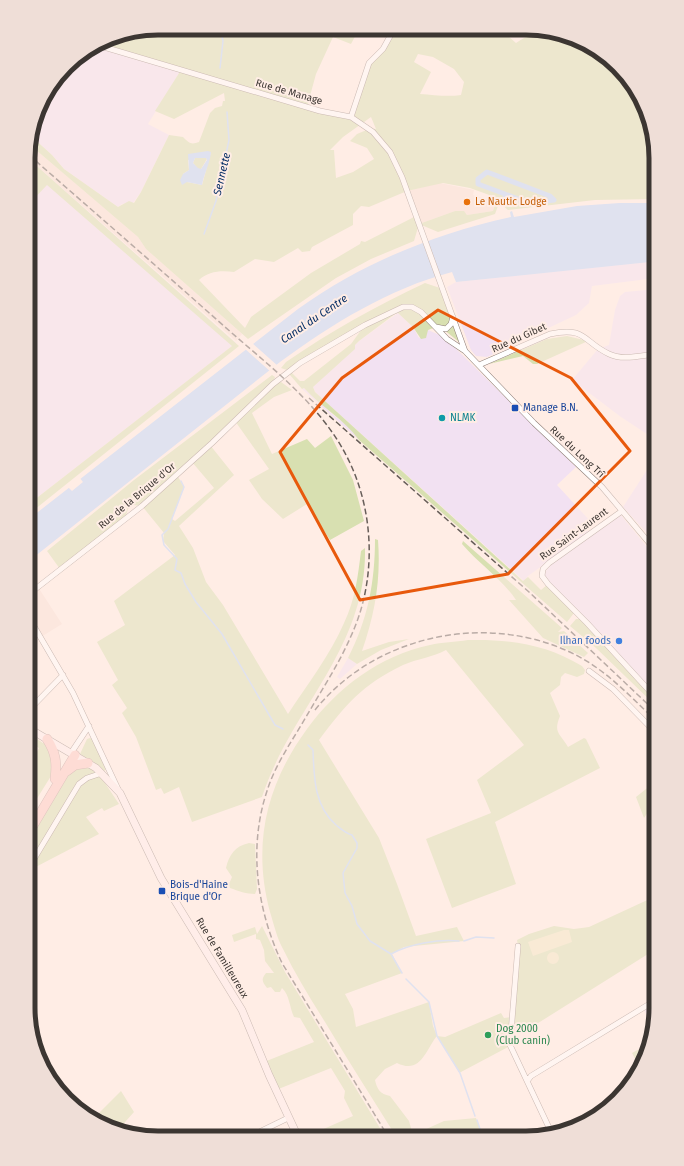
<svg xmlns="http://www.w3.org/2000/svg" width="684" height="1166" viewBox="0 0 684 1166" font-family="'Fira Sans',sans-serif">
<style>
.built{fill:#f9e0d5}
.industrial{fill:#f2e1f2}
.green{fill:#d8e0b1;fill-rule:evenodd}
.sand{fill:#f1e7c2}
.water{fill:#bad4fb;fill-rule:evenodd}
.pier{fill:#ffede5}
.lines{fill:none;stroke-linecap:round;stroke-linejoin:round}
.stream{stroke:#bad4fb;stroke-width:1.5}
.canal{stroke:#bad4fb;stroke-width:5}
.street-casing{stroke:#8d7d76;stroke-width:6}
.secondary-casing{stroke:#8d7d76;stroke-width:8}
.highway-casing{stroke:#b99590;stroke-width:10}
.street{stroke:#fff;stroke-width:5}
.secondary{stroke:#feeeed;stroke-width:7}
.highway{stroke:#fcc8c2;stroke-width:9}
.rail{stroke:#675e59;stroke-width:1.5;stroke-dasharray:6 3;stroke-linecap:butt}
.marked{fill:none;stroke:#e8590c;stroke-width:3;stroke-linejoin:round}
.food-dot{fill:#e8710a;stroke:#ffede5;stroke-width:1.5}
.transit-dot{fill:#1a4fb4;stroke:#ffede5;stroke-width:1.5}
.culture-dot{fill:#0f9aa8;stroke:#ffede5;stroke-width:1.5}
.shop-dot{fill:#3f7fe0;stroke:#ffede5;stroke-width:1.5}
.leisure-dot{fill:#2e9e5b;stroke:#ffede5;stroke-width:1.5}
.labels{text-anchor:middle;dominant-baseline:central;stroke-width:4;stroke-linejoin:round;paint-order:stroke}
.street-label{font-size:10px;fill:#3c3632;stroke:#ffede5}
.food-label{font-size:10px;fill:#c56008;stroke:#ffede5;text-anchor:start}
.transit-label{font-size:10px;fill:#164399;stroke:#ffede5;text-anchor:start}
.culture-label{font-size:10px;fill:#0d838f;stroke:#ffede5;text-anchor:start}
.shop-label{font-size:10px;fill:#366cbe;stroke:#ffede5;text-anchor:end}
.leisure-label{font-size:10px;fill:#27864d;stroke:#ffede5;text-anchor:start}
.water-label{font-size:11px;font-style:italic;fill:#072f66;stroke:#ffede5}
.rim{fill:none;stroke:#3c3632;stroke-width:5}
</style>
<rect width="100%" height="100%" fill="#ffede5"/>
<path class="built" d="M29,144L138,237L146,249L240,332L242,334L236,341L29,159Z
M440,183L474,190L473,195L496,202V206L493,211L467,215L466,213L455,211L419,224L407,191Z
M29,587L32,592L38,587L62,624L41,637L28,616Z"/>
<path class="industrial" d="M97,45L181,70L148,124L169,135L141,192L133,203L122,204L118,207L64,169L52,155L31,136L41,100L72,60Z
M29,159L236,343L29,504Z
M656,261V278L592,286L589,303L576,315L487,357L476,356L471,350L447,287L456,282Z
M656,289V440L621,417L572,380L598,349L609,345L615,310L620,296L625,292Z
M398,313L413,327L419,338L428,330L444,337L576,467L557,485L592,523L585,528L589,532L528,576L524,581L315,392L313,387L359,341Z
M304,388L332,414L348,426L359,440L302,389Z
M656,456V543L623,507Z
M620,514L656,558V696L577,609L544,578L546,571L551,564Z
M348,658L357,664L340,679L337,677Z
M656,1000V1017L653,1027L643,1008Z"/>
<path class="green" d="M158,28L359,29L351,44L333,37L316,74L307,107L350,117L369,63L383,49L391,33L383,29L501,30L516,43C534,32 549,20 564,43L570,40L611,60L637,100L638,99L649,116L656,158V199L595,200L508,210L492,196L470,188L443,183L407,191L369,207L361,206L353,214V225L312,247L310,251L302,252L298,248L274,262L255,259L234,272C222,270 208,271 199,280L245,328L251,317L311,273L360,244L361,241L365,242L416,216L419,224L455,211H464L467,215L493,211L496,202L498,206L495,214L438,232L419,224L414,241L371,259L336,278L248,339L146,249L138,237L29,144L31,136L52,155L64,169L118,207L129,201L134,203L141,192L169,135L183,137C189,143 191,145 199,142L210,113L215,108L222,106L223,101H225L224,93L174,119L155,111L181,70L97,45L108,38ZM418,54L433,57L454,69L464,82L461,95C448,97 434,95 420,94L431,72L414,62ZM371,117L376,129L367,128L369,129L357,134L350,141L367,148L374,159L353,172L336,178L334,150H330L343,137ZM211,152L202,185L187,182L183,174L189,170L188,160Z
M195,158H206L207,159L201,169H198L193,163Z
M29,159L239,346L29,514V504L232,346L47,185L29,204Z
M425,283L443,289L459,342L443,329L436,327L428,330L426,338L421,339L413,327L398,313L395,314L359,341L355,345V349L313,387L315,392L523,581L528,577L541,590L548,584L574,613L567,622L359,440C344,419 321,407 304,388L302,389L290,375V371L281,368L286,362C331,331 376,306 425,283ZM364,326L351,344L304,381H300L290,371Z
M567,336L588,341L537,364H533L523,356L489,364L547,339Z
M272,375L275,377L273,383L281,382L292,390L274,397L252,413L272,454L307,439L315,448L331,436L353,480L364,521L330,540L307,504L283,519L262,499L249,480L269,469L235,421L210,445L234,475L179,526L193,548L206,582L223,605L288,714C307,685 330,655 344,623C355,600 358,576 361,551L365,548C367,649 291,708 262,797L192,822L179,787L164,794L161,788L156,790L136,737L122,713L127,708L112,685L118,680L97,642L125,625L114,601L175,555L163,541L164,533L142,506L133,505L128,509L126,515L60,569L47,551L134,480ZM192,462L214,488L175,521L172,519L184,487L177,475Z
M375,539L378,540C381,579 375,614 362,651L389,642L409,639L381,650L357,664L348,658C368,619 375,582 375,539Z
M463,541L562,628L558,632L564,631L588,653L584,657L543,638L509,600H516C502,579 479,564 462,544Z
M576,619H580L656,698V706L596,648L570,626Z
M468,640C509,639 546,644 582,666L585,670L584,674L577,677L565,673L561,677L560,685L550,693L560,716C553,733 560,733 568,747L584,738L586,739L600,768L495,822L516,884L452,908L426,839L491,813L477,780L524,745L446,650C433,657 417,659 403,665C362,685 346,704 319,740L379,838L397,884L416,936L457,927L464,941L404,947L392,954L402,973L345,994L353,1009L356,1027L429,1002L433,1026L437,1036L445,1037L501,1013L504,1018L511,1017L518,946L517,940L529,934L554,926L574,929L589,927L656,896V949L535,1025C525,1030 521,1031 511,1026L510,1046L461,1072H459L437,1036C426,1049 421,1075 397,1063L385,1069L375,1080C377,1089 380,1094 390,1096L409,1121L413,1135L444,1121L476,1118L483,1138H397C373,1099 348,1061 325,1022C310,998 295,974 283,949C277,938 274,925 270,912C252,845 266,785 307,729C337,688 379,656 430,645C442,642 455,642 468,640Z
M28,733L43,743H46L52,753L51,776L28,813V769L39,748L28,742Z
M90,738L93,739L106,768L105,771L80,754L87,739Z
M79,767L96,768L95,773H102L103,780L119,804L104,811L102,808L86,817L99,834L28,871V842L65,778L72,771Z
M656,781V806H652L644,818L636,797Z
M249,843L255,844L257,889L255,894C247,894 238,891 230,888L229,884L232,877L226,868C229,855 235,846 249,843Z
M262,926L285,972L386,1138L322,1137L319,1131L353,1116L344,1098L345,1091L331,1068L276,1090L264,1062L314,1042L300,1018L294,1017C289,1006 290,996 282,988L280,992H275L271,987L267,988C262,982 261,979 266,973H274L265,961L264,950L260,940L256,939V934L234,942L232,935L255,927L257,934Z
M650,1043L646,1058L640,1068L632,1053Z
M121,1091L134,1112L117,1131L108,1128L93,1119Z
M549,1127L552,1134L526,1138H513L530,1132L532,1134Z"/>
<path class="sand" d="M564,930H569L572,942L533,956L528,942Z
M547 958a6 6 0 1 1 12 0a6 6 0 1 1-12 0Z"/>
<path class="water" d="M208,151L211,152C210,163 204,174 202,185L187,182L182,185L180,180L183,174L189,170L188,154ZM195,158H206L207,160L201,169L198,168L193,163Z
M620,203H656V240H651L650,262L456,282L452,272C388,289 332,324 280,362L29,561V519L298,309C362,263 434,234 511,217L510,212L512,211L514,217L577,206Z"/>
<path class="pier" d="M251,342L278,366L271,372L244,348Z
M79,477L83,482L72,491L67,486Z"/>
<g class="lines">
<path class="stream" d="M220,68L223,41L220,28
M204,234L216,201L229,140L227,112
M181,481L184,487L168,529L162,535L164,545L177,559L175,570L181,573L185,584L196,602L222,634L275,725L283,729
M308,745L313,750C314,777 314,806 336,825C341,829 345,833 352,835L357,843V848L343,873L345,893L352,906L357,924L370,941L391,954L402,973
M464,941L476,937L494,938
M391,954C409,944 438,939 459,941
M406,979L429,1002L437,1036L460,1073L475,1116
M477,1120L483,1138"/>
<path class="canal" d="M487,172L550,196L554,200L528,203L508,195V202H506L505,194L478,184V179Z"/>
<g class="street-casing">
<path id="street" d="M97,45L320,111L351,117L373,132L390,152L402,177L465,351
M351,117L369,63L383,49L394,29
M436,327L446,329L451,324L453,317
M479,365L550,334C586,326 583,342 609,354C623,361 642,355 656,354
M622,511L549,563L543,569L542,576L548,584L587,623L656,698
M29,594L142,506L212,443L273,384L286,374L300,363L365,325L403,307H412L421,312L447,339L465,351L534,423L602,487L656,551
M28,616L73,693L118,789
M589,671L613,689L656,733
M28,711L63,675
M71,753L89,726
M28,869L79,784L87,778L102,773
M518,946L510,1045L552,1134
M528,1080L531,1076L656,1000
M249,1137L288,1118"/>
</g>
<g class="secondary-casing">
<path id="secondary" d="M28,728L96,768L120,793L161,878L242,1010L269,1075L298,1137"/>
</g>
<g class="highway-casing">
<path id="highway" d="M47,739C56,753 57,763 55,779
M67,771L75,765L88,763
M28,834L75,755"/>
</g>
<use href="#street" class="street"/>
<use href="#secondary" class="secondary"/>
<use href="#highway" class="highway"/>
<path class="rail" d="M29,155C94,212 160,269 225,327C268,365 319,403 346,455C375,510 377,580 351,636C339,664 321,691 306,717C292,741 275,765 267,791C248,848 257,910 282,963L389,1138
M309,398L529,592L656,712
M315,710C375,635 487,611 574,654C606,670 630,696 656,721"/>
</g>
<path d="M0 0H684V1166H0ZM438,310L571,378L630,451L508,574L360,600L280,452L342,378Z" fill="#ffede5" fill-opacity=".55" fill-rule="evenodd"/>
<path class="marked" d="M438,310L571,378L630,451L508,574L360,600L280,452L342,378Z"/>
<circle class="food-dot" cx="467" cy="202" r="4"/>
<g class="transit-dot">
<rect x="511" y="404" width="8" height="8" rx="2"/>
<rect x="158" y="887" width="8" height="8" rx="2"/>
</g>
<circle class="culture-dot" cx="442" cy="418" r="4"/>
<circle class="shop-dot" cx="619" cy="641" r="4"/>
<circle class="leisure-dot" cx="488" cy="1035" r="4"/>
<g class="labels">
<g class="street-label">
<text transform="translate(289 92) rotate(16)">Rue de Manage</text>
<text transform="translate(519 338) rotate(-24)">Rue du Gibet</text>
<text transform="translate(577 452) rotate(43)">Rue du Long Trî</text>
<text transform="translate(137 496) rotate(-40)">Rue de la Brique d'Or</text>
<text transform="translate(574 534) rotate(-36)">Rue Saint-Laurent</text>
<text transform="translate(222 958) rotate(59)">Rue de Familleureux</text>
</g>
<g class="food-label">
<text x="475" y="202">Le Nautic Lodge</text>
</g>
<g class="transit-label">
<text x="523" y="408">Manage B.N.</text>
<text x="170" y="885">Bois-d'Haine<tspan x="170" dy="12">Brique d'Or</tspan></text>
</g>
<g class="culture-label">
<text x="450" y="418">NLMK</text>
</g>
<g class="shop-label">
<text x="611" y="641">Ilhan foods</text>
</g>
<g class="leisure-label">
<text x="496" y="1029">Dog 2000<tspan x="496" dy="12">(Club canin)</tspan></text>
</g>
<g class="water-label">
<text transform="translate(222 174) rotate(-77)">Sennette</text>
<text transform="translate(314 319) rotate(-34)">Canal du Centre</text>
</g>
</g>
<path d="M0 0H684V1166H0ZM158 35H526A123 123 0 0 1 649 158V1008A123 123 0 0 1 526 1131H158A123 123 0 0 1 35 1008V158A123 123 0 0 1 158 35Z" fill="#efded7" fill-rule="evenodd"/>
<path class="rim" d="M158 35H526A123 123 0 0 1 649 158V1008A123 123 0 0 1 526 1131H158A123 123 0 0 1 35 1008V158A123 123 0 0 1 158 35Z"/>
</svg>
